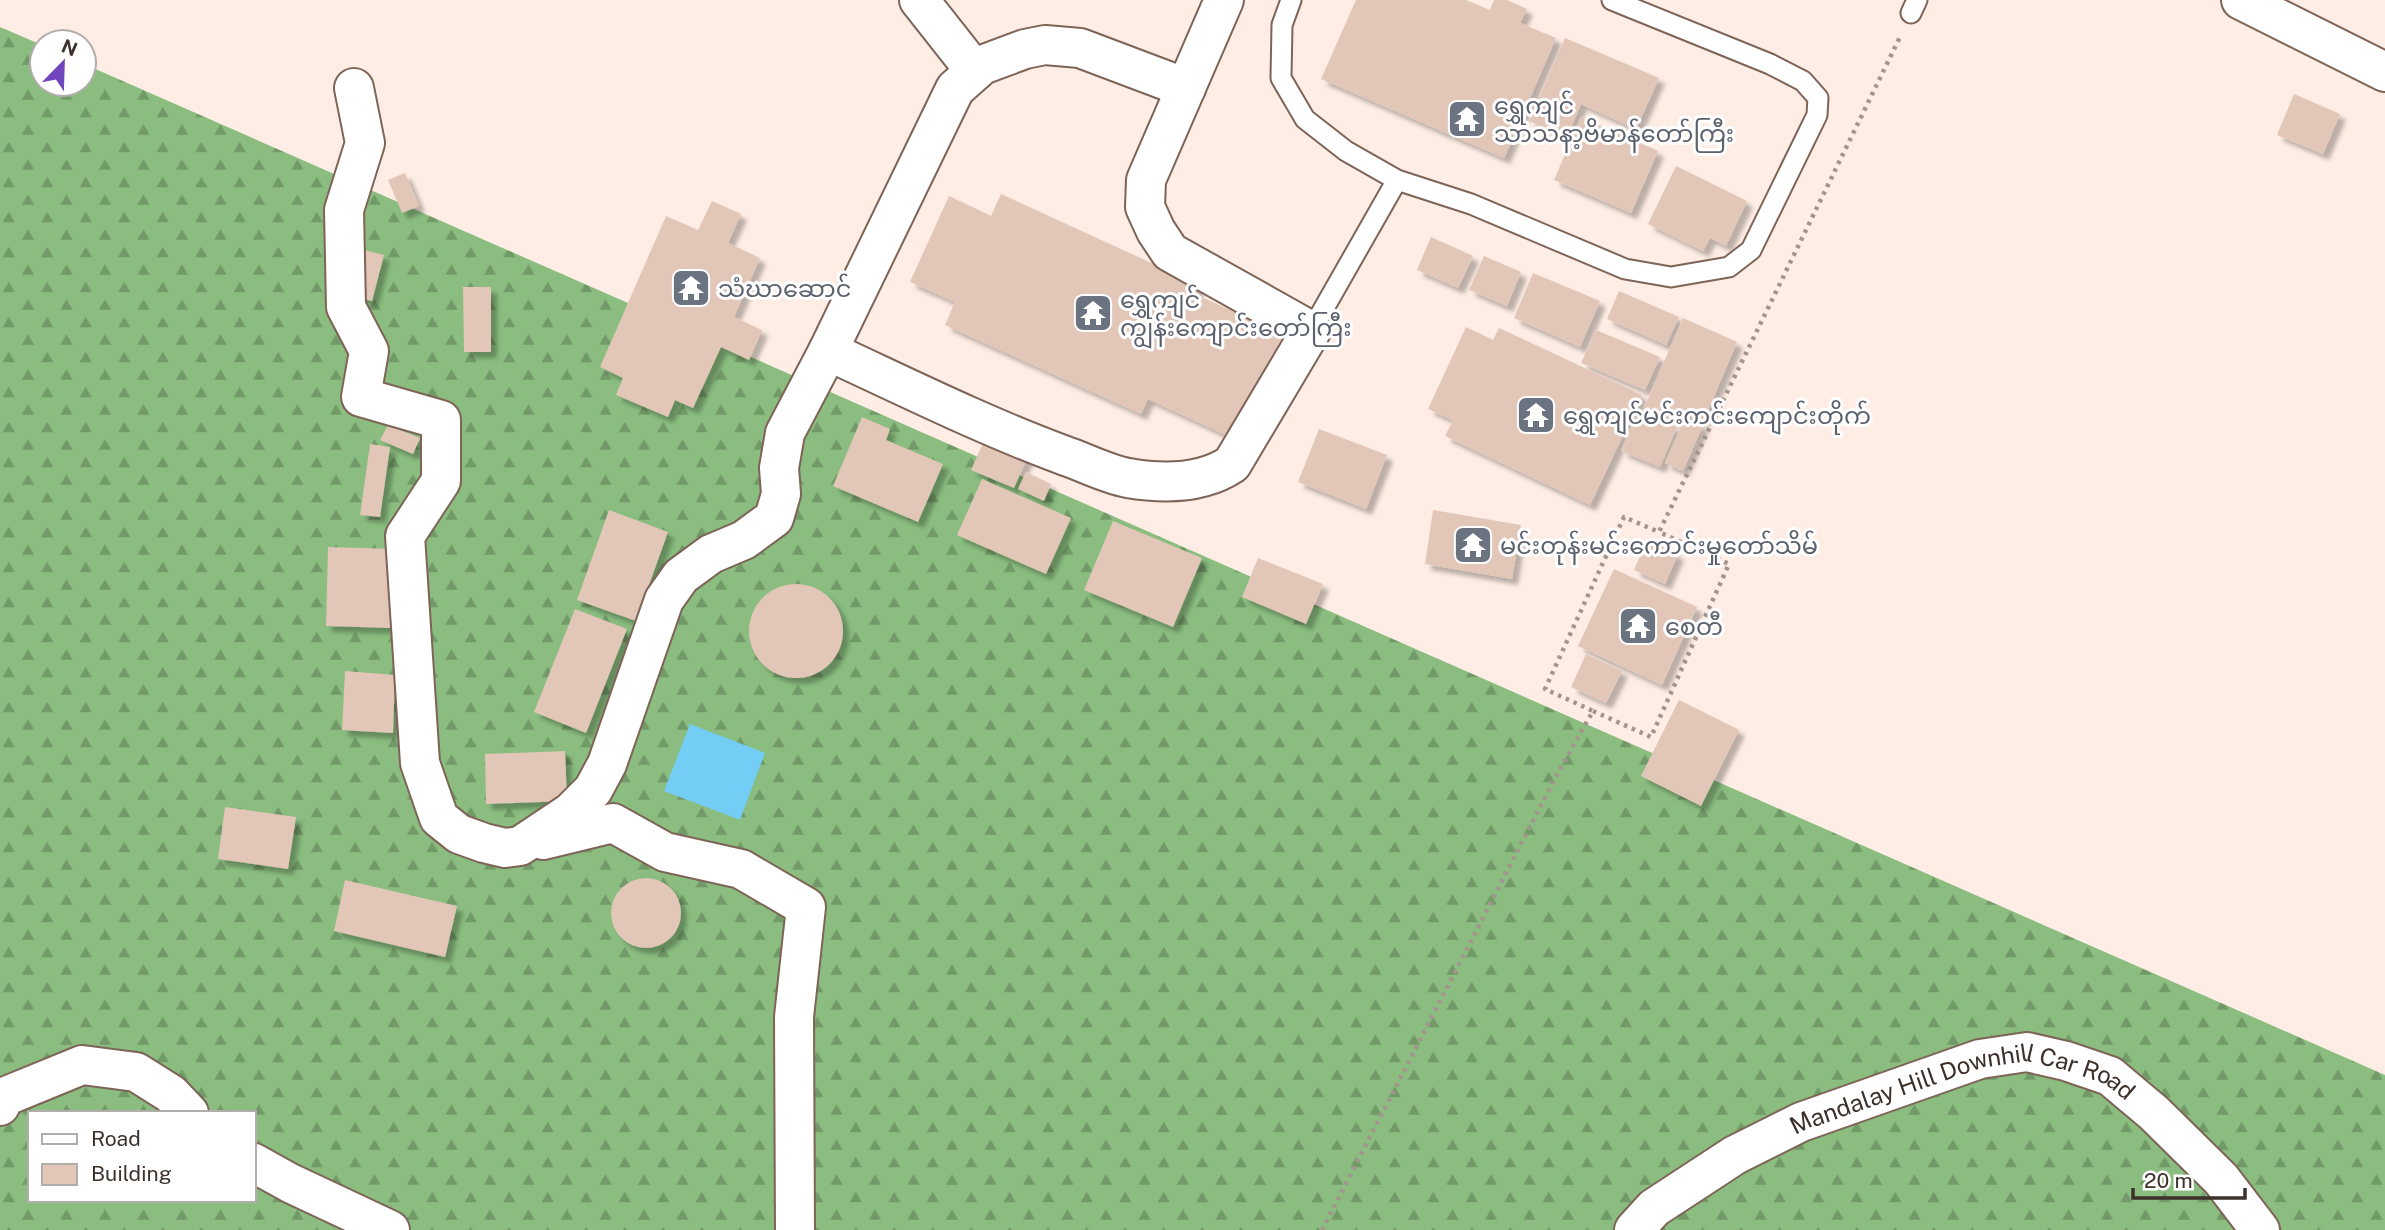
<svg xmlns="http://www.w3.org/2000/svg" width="2385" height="1230" viewBox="0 0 2385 1230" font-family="'Public Sans','Noto Sans Myanmar',sans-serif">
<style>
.forest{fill:url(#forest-firs);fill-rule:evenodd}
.water{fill:#73cdf4}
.building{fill:#e2c6b7;filter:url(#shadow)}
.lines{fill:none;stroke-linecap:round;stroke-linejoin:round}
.service-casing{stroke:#7d6457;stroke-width:23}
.minor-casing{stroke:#7d6457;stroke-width:42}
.tertiary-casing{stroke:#7d6457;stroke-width:42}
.path{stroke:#a3958d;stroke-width:4.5;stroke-dasharray:3.5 5;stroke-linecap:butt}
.service{stroke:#fff;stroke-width:19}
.minor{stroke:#fff;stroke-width:38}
.tertiary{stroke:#fff;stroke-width:38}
.labels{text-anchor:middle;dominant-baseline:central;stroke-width:6;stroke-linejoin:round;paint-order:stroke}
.worship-label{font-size:24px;fill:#5b616d;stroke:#fff;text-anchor:start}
.street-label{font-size:24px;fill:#3d312c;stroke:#fff}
</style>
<defs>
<pattern id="forest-firs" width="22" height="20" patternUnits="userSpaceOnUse" patternTransform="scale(1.75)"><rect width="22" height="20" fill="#8abd7f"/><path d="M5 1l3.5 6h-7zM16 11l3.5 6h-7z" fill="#729a68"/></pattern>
<filter id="shadow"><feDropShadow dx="6" dy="6" stdDeviation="2" flood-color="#0004"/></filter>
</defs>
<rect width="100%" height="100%" fill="#feede4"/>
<path class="forest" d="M0,27L42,45V84H84V64L2385,1075V1230H0ZM30,1113H254V1200H30Z"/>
<path class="water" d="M690,724L765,753L740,820L664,791Z"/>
<path class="building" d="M1356,0H1466L1490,10L1494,0H1507L1527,9L1520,23L1556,38L1504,158L1321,79Z
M1565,38L1659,78L1636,129L1581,104L1567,137L1529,121Z
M2294,94L2340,114L2323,154L2277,135Z
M1581,117L1658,151L1631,213L1554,180Z
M1676,166L1747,201L1726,246L1710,238L1703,251L1648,224Z
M405,173L419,206L402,213L388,180Z
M1001,194L1199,285L1195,294L1287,336L1239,441L1148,399L1141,414L945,325L955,302L910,282L949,196L991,216Z
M712,201L741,214L728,243L760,258L734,317L762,330L749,360L721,347L693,408L675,400L668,417L616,395L623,378L600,367L666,216L698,230Z
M1431,237L1473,256L1458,288L1417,270Z
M360,249L384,255L372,301L349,295Z
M1484,256L1521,272L1507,306L1469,290Z
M1533,273L1600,301L1580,347L1514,318Z
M463,287H491V352H464Z
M1619,291L1679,317L1666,345L1607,319Z
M1683,318L1737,342L1703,422L1684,414L1680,424L1644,408Z
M1466,327L1493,340L1499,328L1642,395L1590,505L1445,436L1453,420L1428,409Z
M1596,330L1660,357L1645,390L1581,363Z
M1638,410L1677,427L1660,467L1621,451Z
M862,417L890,429L886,440L943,464L918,522L833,486Z
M1685,418L1703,425L1683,471L1665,463Z
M388,425L420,438L413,454L380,440Z
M1319,429L1387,455L1366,509L1298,482Z
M986,436L1029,454L1014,488L971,470Z
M370,444L390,447L380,517L360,515Z
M1026,472L1051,484L1044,501L1018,489Z
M982,479L1071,518L1046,574L957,535Z
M609,510L668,532L636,621L577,600Z
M1433,510L1521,525L1512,579L1425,564Z
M1113,521L1202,558L1173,627L1084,590Z
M1647,540L1678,554L1665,584L1634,570Z
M328,547L394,549L392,628L326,626Z
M1258,558L1323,584L1306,624L1242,597Z
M1614,569L1697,607L1662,685L1578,646Z
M749 631a47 47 0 1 1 94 0a47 47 0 1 1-94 0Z
M575,609L627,629L586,733L534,712Z
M1586,654L1622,671L1606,703L1571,687Z
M345,671L395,675L393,733L342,730Z
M1679,700L1739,730L1701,806L1641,776Z
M565,751L567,801L486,804L485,754Z
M225,807L296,817L288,869L218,859Z
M611 913a35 35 0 1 1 70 0a35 35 0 1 1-70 0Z
M345,880L457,906L445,957L334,931Z"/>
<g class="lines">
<g class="service-casing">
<path id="service" d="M1291,0L1282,25L1281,78L1305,119L1346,151L1397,180L1471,204L1625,269L1671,277L1729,267L1751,250L1817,115L1818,98L1803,81L1770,64L1612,0
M1911,13L1917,0
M1311,331L1397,180"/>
</g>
<g class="minor-casing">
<g id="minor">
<path d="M919,0L975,71"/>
<path d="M354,88L365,143L344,210L346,307L369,351L361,397L441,420V481L405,536L420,763L439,818L459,834L484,843L505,848L520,846L571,812L593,790L607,764L664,600L681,576L711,554L744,540L774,518L781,494L779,468L785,433L828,351L955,89L982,65L1025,49L1045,45L1080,48L1186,88"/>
<path d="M828,351C906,387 982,425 1063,455C1084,462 1106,474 1128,478C1163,484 1202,484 1232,464L1311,331L1170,252L1156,231L1145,207L1146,180L1224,0"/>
<path d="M543,840L613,823L665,852L741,869L806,907L794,1017L795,1230"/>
<path d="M0,1106L4,1097L82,1065L136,1072L171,1094L189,1113"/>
<path d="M254,1163L290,1183L390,1230"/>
<path id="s1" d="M1634,1230L1654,1208L1735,1155L1801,1122L1980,1059L2027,1052L2066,1061L2110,1076L2154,1113L2221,1179L2260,1230"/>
</g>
</g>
<g class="tertiary-casing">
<path id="tertiary" d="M2241,0L2385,72"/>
</g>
<path class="path" d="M1593,711L1651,737L1729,564L1659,532
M1322,1230L1554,780L1593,711L1545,689L1624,517L1659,532L1900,37"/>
<use href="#service" class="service"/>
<use href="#minor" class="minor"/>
<use href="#tertiary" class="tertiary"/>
</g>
<defs>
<g id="temple-square" transform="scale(2.0125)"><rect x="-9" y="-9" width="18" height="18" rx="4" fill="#6b7280" stroke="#fff"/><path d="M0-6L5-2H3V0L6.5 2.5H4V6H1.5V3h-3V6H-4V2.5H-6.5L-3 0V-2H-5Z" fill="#fff"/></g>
</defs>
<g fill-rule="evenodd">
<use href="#temple-square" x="1467" y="119"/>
<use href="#temple-square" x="691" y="288"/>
<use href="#temple-square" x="1093" y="313"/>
<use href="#temple-square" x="1536" y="415"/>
<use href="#temple-square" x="1473" y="545"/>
<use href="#temple-square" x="1638" y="626"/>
</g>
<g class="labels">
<g class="worship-label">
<text x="1494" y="105">ရွှေကျင်<tspan x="1494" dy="28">သာသနာ့ဗိမာန်တော်ကြီး</tspan></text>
<text x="718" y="288">သံဃာဆောင်</text>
<text x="1120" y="299">ရွှေကျင်<tspan x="1120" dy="28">ကျွန်းကျောင်းတော်ကြီး</tspan></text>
<text x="1563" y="415">ရွှေကျင်မင်းကင်းကျောင်းတိုက်</text>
<text x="1500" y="545">မင်းတုန်းမင်းကောင်းမှုတော်သိမ်</text>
<text x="1665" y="626">စေတီ</text>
</g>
<g class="street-label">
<text stroke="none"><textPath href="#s1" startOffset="371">Mandalay Hill Downhill Car Road</textPath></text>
</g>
</g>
<rect x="28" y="1111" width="228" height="91" fill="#ffffff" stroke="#b1adab" stroke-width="2"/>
<rect x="42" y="1134" width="35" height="10" fill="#ffffff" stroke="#b1adab" stroke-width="2"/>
<text x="91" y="1146" font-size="21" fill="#3d312c">Road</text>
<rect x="42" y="1164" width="35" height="21" fill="#e2c6b7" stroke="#b1adab" stroke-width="2"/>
<text x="91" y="1181" font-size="21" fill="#3d312c">Building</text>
<g transform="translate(63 63) rotate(23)"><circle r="33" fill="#ffffff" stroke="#b1adab" stroke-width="2"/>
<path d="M0-5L12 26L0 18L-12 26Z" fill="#7045be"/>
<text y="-10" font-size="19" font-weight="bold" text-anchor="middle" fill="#3d312c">N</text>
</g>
<path d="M2133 1188v10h112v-10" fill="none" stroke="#3d312c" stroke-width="3.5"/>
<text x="2144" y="1188" font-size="21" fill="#3d312c" stroke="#ffffff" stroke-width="5" paint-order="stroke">20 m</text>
</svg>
